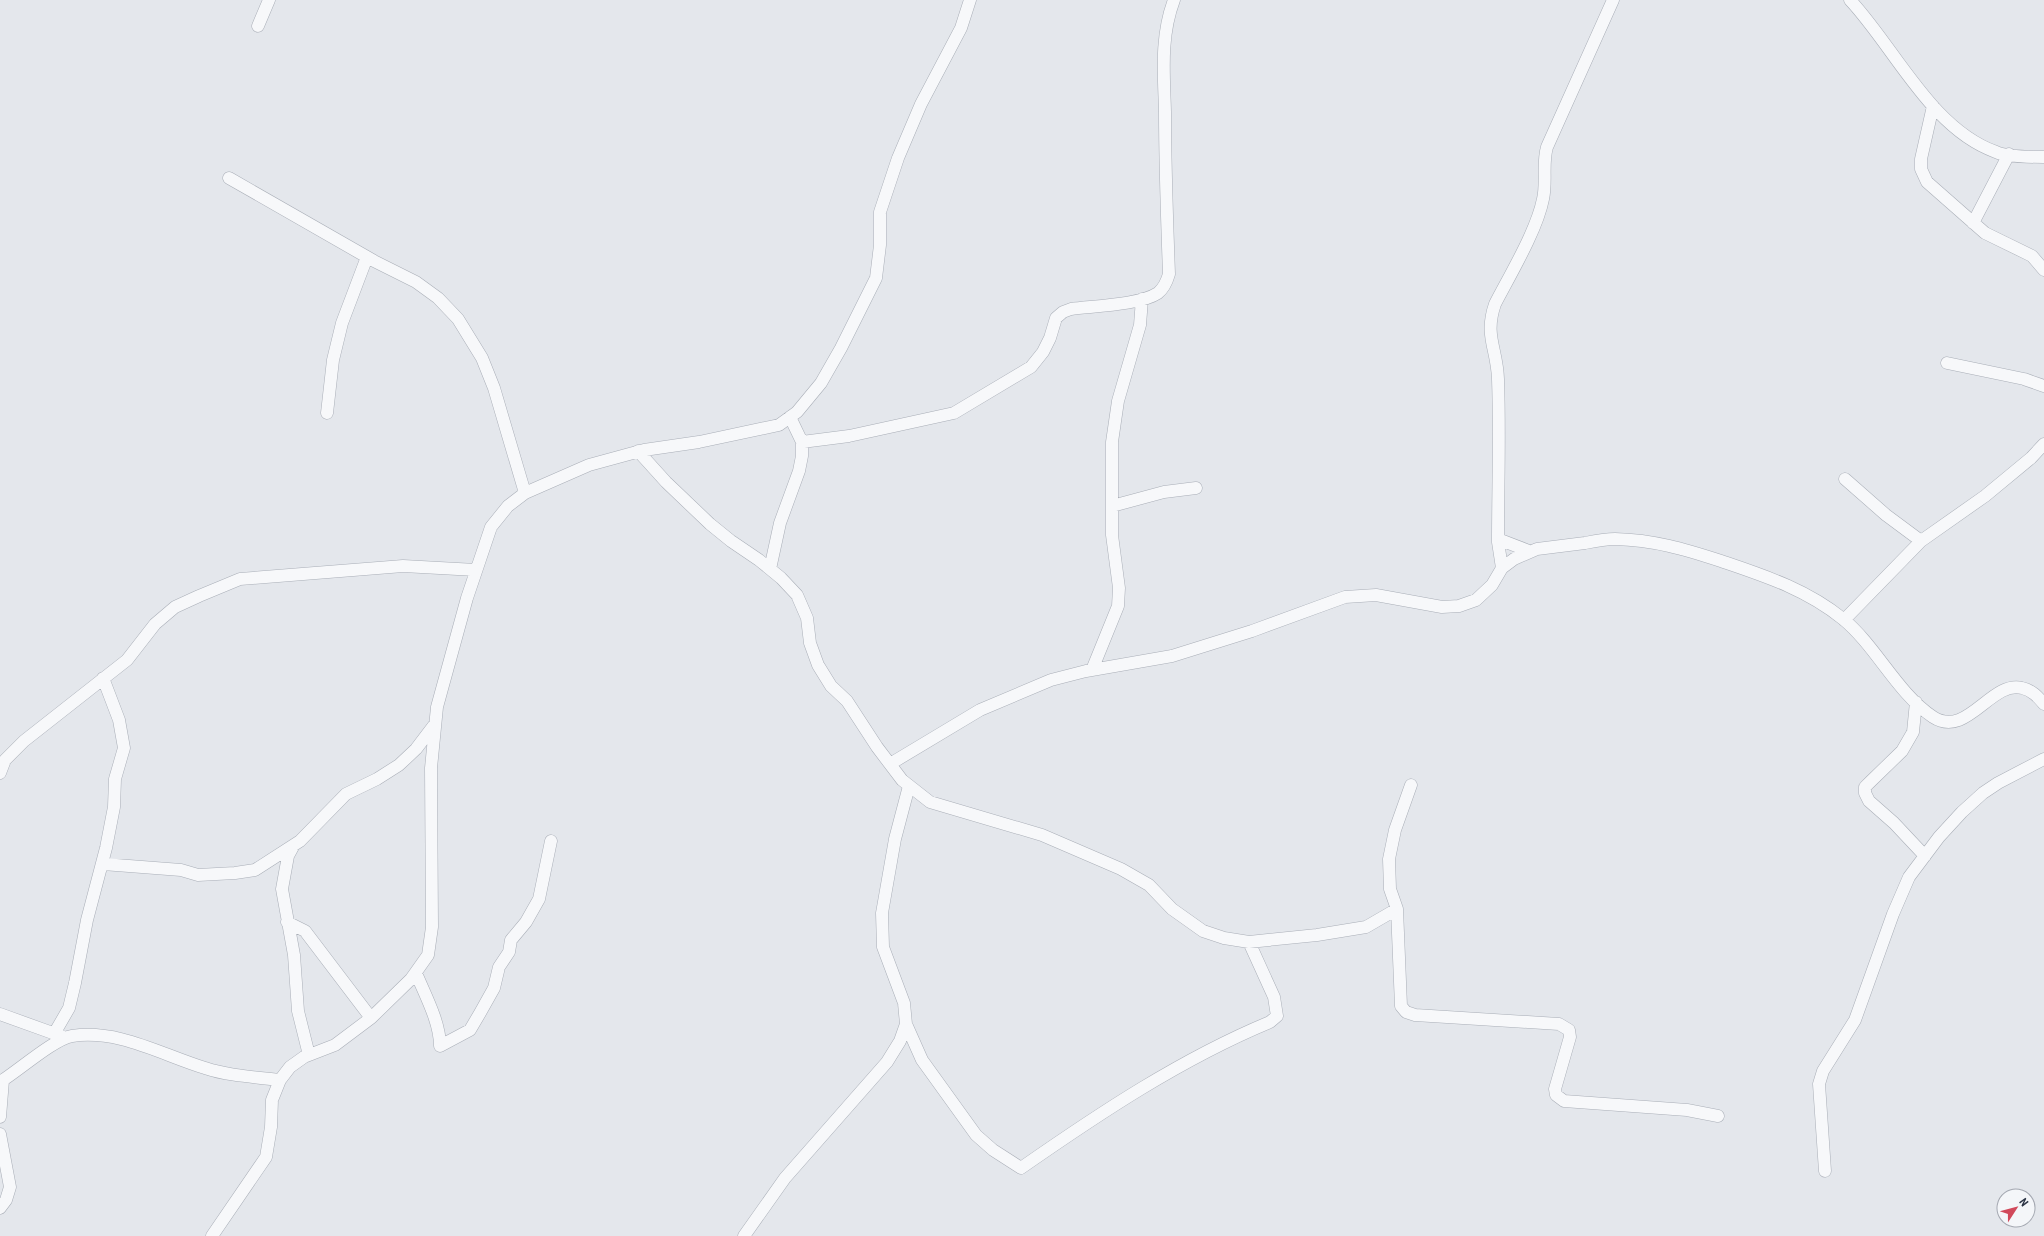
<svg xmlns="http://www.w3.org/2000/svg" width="2044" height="1236" viewBox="0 0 2044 1236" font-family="'Roboto Condensed',sans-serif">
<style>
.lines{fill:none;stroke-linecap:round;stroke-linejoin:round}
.minor-casing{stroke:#a9aeb7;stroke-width:13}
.minor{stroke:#f7f8fa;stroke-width:12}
</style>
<rect width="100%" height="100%" fill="#e4e7ec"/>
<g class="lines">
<g class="minor-casing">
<path id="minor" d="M1850,0C1895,48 1931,129 1996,152C2007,157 2031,157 2044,157
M258,26L269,0
M1933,106L1921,159V169L1927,182L1985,233L2032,256L2044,270
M229,178L374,261L416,282L438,298L458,319L482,358L494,388L525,493
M1973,223L2009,154
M1947,363L2024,379L2044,386
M327,413L333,360L342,323L367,257
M802,442L849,436L954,413L1031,367L1043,352L1050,338L1056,318L1063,312L1071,309C1093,306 1140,305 1158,293C1164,288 1167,281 1169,274C1167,220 1165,166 1165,112C1164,74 1160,37 1174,0
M638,451L666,482L710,524L731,541L759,560L781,578L797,595L807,618L810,643L818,665L831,686L847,701L877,747L902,780L930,802L1042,835L1121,869L1149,885L1172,909L1203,931L1224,938L1249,942L1317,935L1366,927L1397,909
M1845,479L1886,515L1921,541
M1112,506L1164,492L1196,488
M1498,539L1529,551
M1502,568L1498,542C1498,487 1500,433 1498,379C1497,348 1484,336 1495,304C1510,275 1537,230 1543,199C1547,182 1542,164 1547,147L1613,0
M770,569L780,523L799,471L802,456V442L790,417
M1844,620L1921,541L1985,496L2031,458L2044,444
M1092,670L1118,606L1119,588L1112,535V442L1118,401L1140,325L1142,299
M1916,702L1913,732L1902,751L1869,783L1865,787V793L1869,801L1894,823L1925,856
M890,764L980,710L1051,680L1086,671L1172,656L1252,631L1345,597L1376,595L1442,607L1459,606L1476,600L1492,585L1502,568L1514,559L1537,549C1553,547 1569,545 1585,543C1595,541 1605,539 1615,539C1654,540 1684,549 1721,561C1765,576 1806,589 1843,619C1876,646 1897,693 1933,717C1967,739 1991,680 2022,688C2032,690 2038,697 2044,704
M0,773L5,760L24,741L127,660L155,624L175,607L199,596L240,579L403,566L476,570
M1411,785L1395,830L1389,859L1390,889L1397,909L1401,1006L1406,1012L1415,1015L1559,1024L1569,1030L1570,1037L1555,1089L1556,1095L1564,1101L1687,1110L1718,1116
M294,845L288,856L282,889L294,955L298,1011L309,1055
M103,864L181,870L198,875L235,873L255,870L300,841L346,794L377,779L399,765L416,749L435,724
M287,922L305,931L371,1018
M416,973C425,995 440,1022 440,1046L470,1030L480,1013L494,988L499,967L509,952L511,940L526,922L539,899L551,841
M0,1014L61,1036
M906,1024L922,1060L976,1135L993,1150L1021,1168C1100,1113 1181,1059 1270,1022L1277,1016L1274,997L1249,942
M54,1034L69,1008L75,983L87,920L106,848L114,807L115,779L124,748L119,720L103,678
M0,1082C18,1071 54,1039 72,1036C119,1029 162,1055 205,1068C229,1076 255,1077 280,1080
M0,1117L3,1080
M0,1134L10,1187L6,1200L0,1208
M1825,1171L1819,1084L1823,1071L1855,1020L1893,914L1909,877L1939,837L1962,812L1983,793L1998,783L2044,759
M212,1236L266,1157L271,1127L272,1100L280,1080L290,1067L304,1057L335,1045L371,1018L411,979L428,955L432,927L431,768L437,707L467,598L491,527L508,506L525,493L589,465L644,450L699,442L779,425L797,412L821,383L841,348L876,278L880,245V212L898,158L921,104L961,28L970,0
M744,1236L785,1178L887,1062L900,1041L906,1024L904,1003L883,947L882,913L895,839L909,786"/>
</g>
<use href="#minor" class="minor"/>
</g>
<g transform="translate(2016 1208) rotate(54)"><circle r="19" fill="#f4f6f9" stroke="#a4a8b1"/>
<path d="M0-3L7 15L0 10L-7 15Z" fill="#d1495b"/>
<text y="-6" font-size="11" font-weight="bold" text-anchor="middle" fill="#2b3445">N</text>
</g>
</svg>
